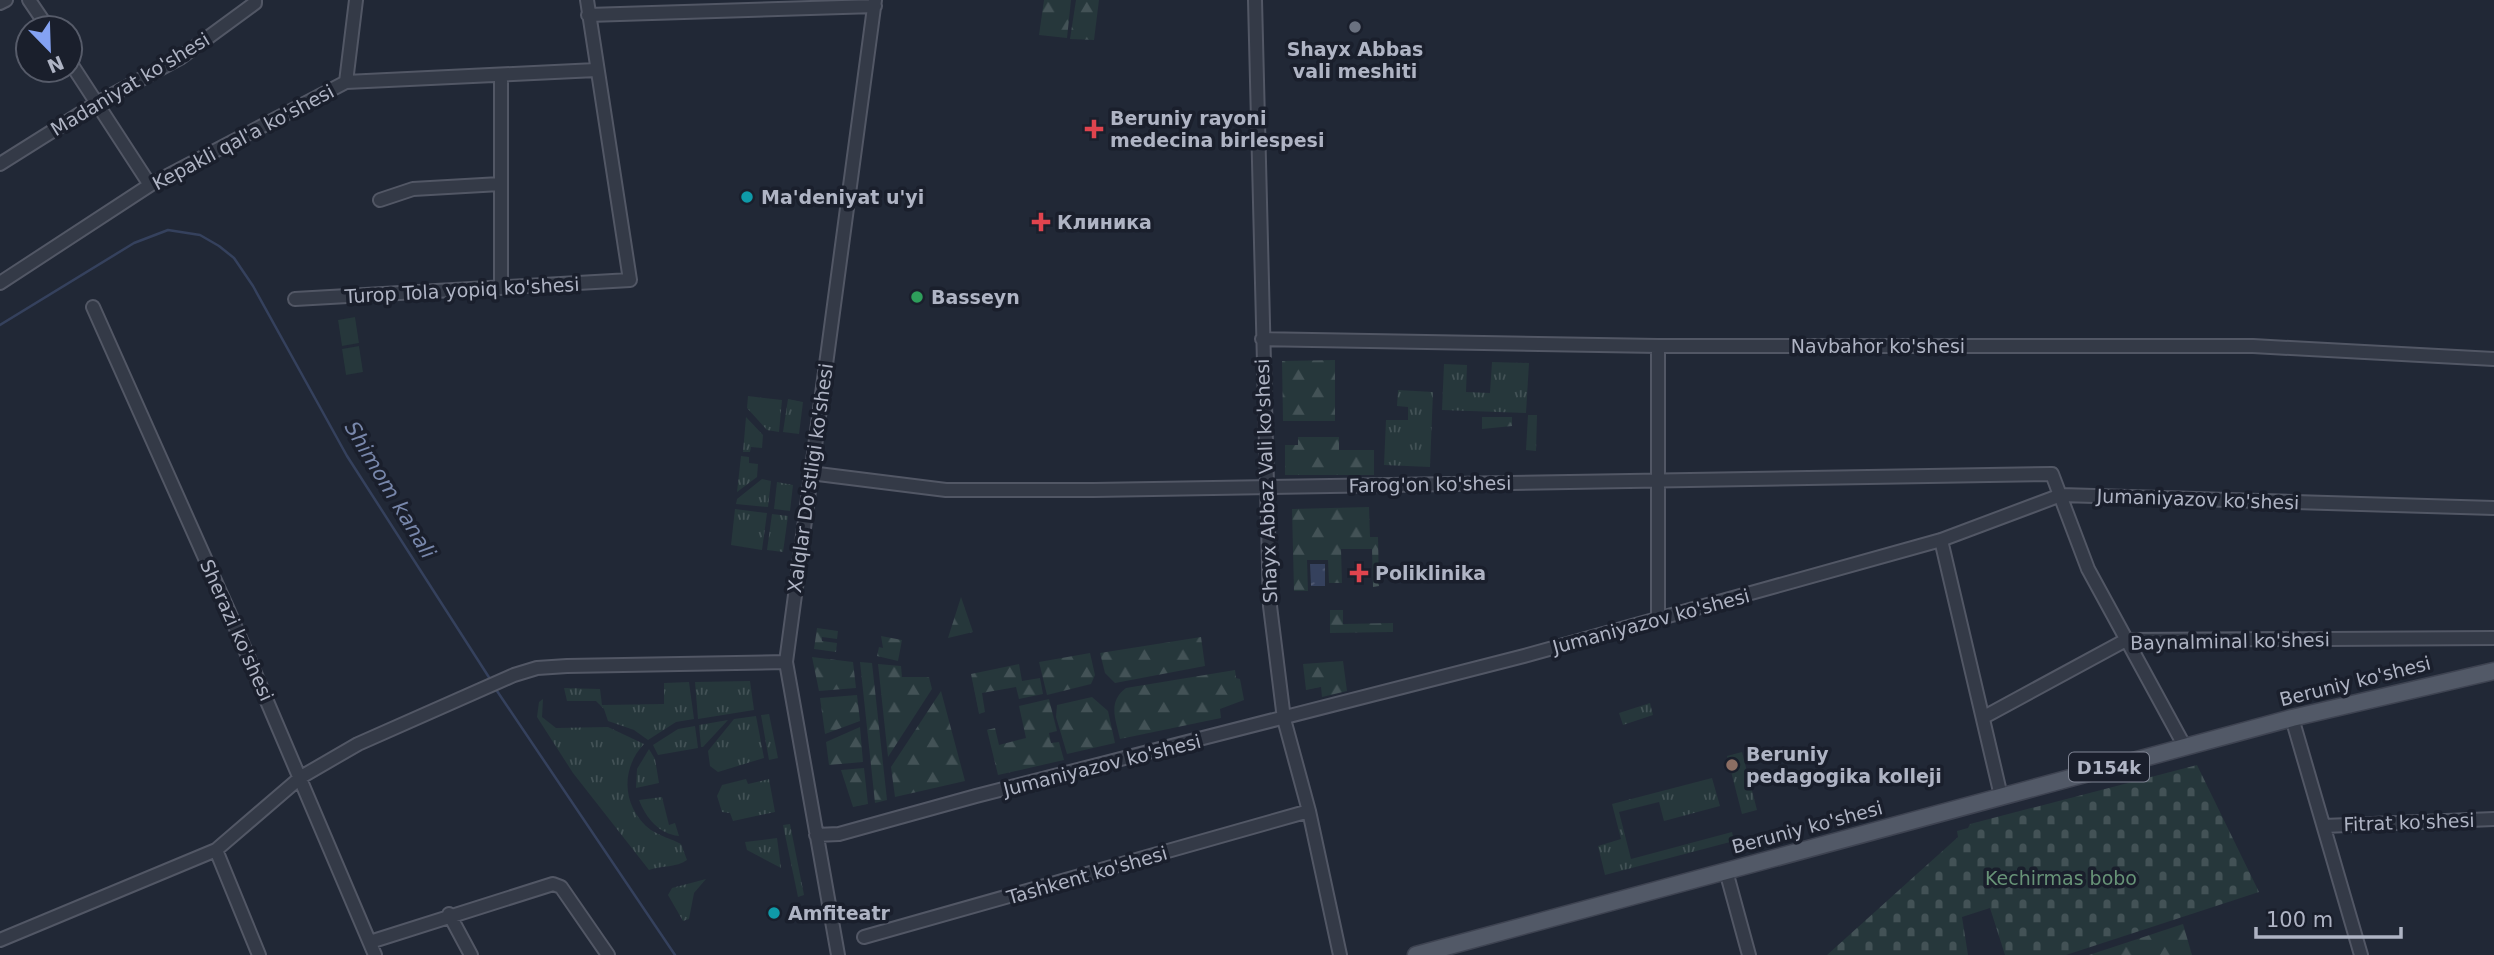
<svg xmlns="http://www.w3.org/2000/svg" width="2494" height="955" viewBox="0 0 2494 955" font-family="'DejaVu Sans',sans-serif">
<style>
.grass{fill:url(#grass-tufts)}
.forest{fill:url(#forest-firs)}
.cemetery{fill:url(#cemetery-stones)}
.park{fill:#26373b}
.water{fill:url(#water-ripples)}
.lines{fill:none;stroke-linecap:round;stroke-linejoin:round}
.stream{stroke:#35415d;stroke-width:2.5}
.minor-casing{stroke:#525765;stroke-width:16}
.major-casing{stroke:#3e4351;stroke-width:19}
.minor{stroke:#343a47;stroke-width:12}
.major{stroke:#525967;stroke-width:16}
.worship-dot{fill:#6b7280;stroke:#1a1f2c;stroke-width:2.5}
.health-dot{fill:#e0444e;stroke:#1a1f2c;stroke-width:2.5}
.culture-dot{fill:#0f9aa8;stroke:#1a1f2c;stroke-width:2.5}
.leisure-dot{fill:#2e9e5b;stroke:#1a1f2c;stroke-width:2.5}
.education-dot{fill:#8d6e63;stroke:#1a1f2c;stroke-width:2.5}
.labels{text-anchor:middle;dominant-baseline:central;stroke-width:7;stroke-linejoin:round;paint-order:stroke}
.shield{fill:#1a1f2c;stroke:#828796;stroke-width:2}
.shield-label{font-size:18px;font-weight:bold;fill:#afb4c4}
.poi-label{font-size:19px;font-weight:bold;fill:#afb4c4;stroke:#1a1f2c;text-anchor:start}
.street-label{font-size:19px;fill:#afb4c4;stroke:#1a1f2c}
.park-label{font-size:19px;fill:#679377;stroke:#1a1f2c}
.water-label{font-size:21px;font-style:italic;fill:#7887ab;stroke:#1a1f2c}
</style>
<defs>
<pattern id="grass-tufts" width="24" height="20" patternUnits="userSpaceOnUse" patternTransform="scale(1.75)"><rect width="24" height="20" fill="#26373b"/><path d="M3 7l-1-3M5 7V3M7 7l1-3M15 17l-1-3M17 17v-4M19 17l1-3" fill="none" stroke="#435256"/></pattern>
<pattern id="forest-firs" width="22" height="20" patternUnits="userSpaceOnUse" patternTransform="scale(1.75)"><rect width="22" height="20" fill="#26373b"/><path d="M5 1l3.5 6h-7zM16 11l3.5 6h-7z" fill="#435256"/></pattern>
<pattern id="cemetery-stones" width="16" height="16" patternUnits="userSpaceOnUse" patternTransform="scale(1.75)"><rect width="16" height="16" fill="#26373b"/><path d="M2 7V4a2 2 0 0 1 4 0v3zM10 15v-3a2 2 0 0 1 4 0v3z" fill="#435256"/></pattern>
<pattern id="water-ripples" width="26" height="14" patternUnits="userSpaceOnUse" patternTransform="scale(1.75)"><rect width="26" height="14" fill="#35415d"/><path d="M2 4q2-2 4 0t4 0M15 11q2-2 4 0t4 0" fill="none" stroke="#505a73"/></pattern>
</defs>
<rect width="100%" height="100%" fill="#212836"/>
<path class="grass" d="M1492,362L1529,363L1526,413L1442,410L1444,364L1467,365L1466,392L1490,393Z
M1398,390L1433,392L1430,467L1384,465L1386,420H1408V407L1397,406Z
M748,396L782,400L779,432L767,430L747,408Z
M788,399L803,402L799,434L783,432Z
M1528,415H1537L1536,451L1526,450Z
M746,417L763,435L762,448L751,447L750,452H743Z
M741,456L749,457V463L758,464L757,477L737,492Z
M762,479L771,481L768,507L736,504L737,499Z
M777,482L793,485L790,511L774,509Z
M735,509L767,513L762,550L731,545Z
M772,514L788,516L783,552L767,550Z
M750,681L754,710L698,719L695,682Z
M689,682L694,719L676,722L648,740L634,730L608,721L604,709L596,701H567L564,688L600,689L602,705L664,704V683Z
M543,699L542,717L556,728L608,727L644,744C620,769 622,808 651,830C660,836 672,839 681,844L687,860C676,868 663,865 649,870L573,773L537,717L539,702Z
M1650,703L1653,715L1623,725L1619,713Z
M769,714L778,758L769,760L761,715Z
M756,716L764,758L718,772L710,766L708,751L734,719Z
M728,720L703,747H701L699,725Z
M695,726L698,748L658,755L653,745L678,729Z
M649,749L655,759L659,783L636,788L637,769Z
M1742,752L1757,810L1742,814L1727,756Z
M1712,778L1720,806L1664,821L1659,802L1619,812L1631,859L1732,832L1734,841L1605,875L1598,846L1621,839L1612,804Z
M746,779L748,784L769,779L775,812L733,821L730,813L722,812L717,796L722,785Z
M662,797L669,825L675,823L679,836C659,834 646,818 639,800Z
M790,824L804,895L798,897L783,825Z
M777,838L781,868L747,850L745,842Z
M706,879L694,893L689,919L683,921L668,895L672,888Z"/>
<path class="forest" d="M1044,0H1071L1067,38L1039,35Z
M1076,0H1099L1094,40L1070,39Z
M1335,360V421H1283L1282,361Z
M1482,417H1512V426L1482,429Z
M1298,437H1339V450H1374V475H1285V445H1298Z
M1369,507L1370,537H1378L1379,586L1373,587L1372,549H1341L1342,583H1329L1328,560H1307L1308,591H1294L1292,509Z
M961,597L973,632L948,638Z
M1343,610V624L1393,623V632L1330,633V610Z
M817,628L838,631L837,639L822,637V641L837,643L836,652L814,649Z
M881,636L902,640L898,661L877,656L879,647L883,648Z
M1201,637L1205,666L1115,683L1105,673L1100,653Z
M1090,653L1095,675L1091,684L1047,695L1039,662Z
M812,657L853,662L856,688L819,691Z
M1343,661L1347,691L1322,697L1321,687L1306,690L1303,664Z
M860,662L872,663L887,800L875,803Z
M878,664L901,666L902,677H929L932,689L888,757Z
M1019,664L1022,681L1040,678L1043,694L1019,699L1016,687L982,693L985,712L979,714L971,674Z
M1235,670L1236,678L1240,679L1244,700L1220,709L1221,718L1120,739C1116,720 1107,702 1126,688Z
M941,691L965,781L895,797L891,767Z
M857,695L860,721L825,734L820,698Z
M1092,697L1108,711L1115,743L1067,754L1056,717L1057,705Z
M1049,699L1057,731L1049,733L1051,743L1059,742L1064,760L998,775L987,730L995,728L999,745L1026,738L1019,706Z
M860,727L863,762L829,765L826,742Z
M864,768L868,804L853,807L841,770Z
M2183,924L2192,955H2089Z"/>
<path class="cemetery" d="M2197,765L2259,892L2066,955H2005L1990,908L1962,917L1968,955H1827L1958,837L1957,831L1968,828L1970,824Z"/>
<path class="park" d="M355,317L359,343L342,346L338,320Z
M359,346L363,372L346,375L342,349Z"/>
<path class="water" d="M1310,564H1325V586H1311Z"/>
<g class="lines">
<path class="stream" d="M0,325L134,243L168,230L200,235L219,246L234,258L253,286L347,456L492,682
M495,688L675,955"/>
<g class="minor-casing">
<path id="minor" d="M29,0L48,28
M1255,0L1270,606L1284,719L1309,811L1340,955
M0,3L6,0
M588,15L875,6
M70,62L150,185
M501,75V288
M346,82L356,0
M0,164L97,103L180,58L255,3V0
M380,200L413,189L500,184
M0,283L150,185L346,82L596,70
M295,299L630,280L587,0
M93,307L229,612L375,955
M1262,339L1658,346H2253L2494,359
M810,473L946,490H1094L2052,474L2088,569L2185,747
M1941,540L2001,796
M1658,618V346
M1984,717L2126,640L2494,638
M2292,718L2361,955
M2324,826L2494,819
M816,835L839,834L976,796L1524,656L1769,588L1941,540L2061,495L2494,508
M216,850L259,955
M1726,871L1749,955
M449,914L471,955
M864,937L1309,811
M0,940L216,850L301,777L358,744L514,675L537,668L567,666L786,662
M370,942L553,884L561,887L608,955
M838,955L786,662L875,0"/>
</g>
<g class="major-casing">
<path id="major" d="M1416,955L2292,718L2494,671"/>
</g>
<use href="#minor" class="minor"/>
<use href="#major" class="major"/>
</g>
<circle class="worship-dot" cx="1355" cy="27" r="7"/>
<g class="health-dot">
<path d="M1090.5 118.5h7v7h7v7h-7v7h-7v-7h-7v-7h7z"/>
<path d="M1037.5 211.5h7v7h7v7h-7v7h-7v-7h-7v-7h7z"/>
<path d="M1355.5 562.5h7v7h7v7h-7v7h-7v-7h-7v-7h7z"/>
</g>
<g class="culture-dot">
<circle cx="747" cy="197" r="7"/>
<circle cx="774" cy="913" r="7"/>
</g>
<circle class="leisure-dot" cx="917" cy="297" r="7"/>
<circle class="education-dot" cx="1732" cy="765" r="7"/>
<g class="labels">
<rect class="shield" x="2069" y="752.5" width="80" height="29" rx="5"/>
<g class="shield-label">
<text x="2109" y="767">D154k</text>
</g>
<g class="poi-label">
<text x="1355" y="49" text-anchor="middle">Shayx Abbas<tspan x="1355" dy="22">vali meshiti</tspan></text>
<text x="1110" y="118">Beruniy rayoni<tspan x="1110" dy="22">medecina birlespesi</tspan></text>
<text x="761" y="197">Ma'deniyat u'yi</text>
<text x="1057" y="222">Клиника</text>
<text x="931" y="297">Basseyn</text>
<text x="1375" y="573">Poliklinika</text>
<text x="1746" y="754">Beruniy<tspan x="1746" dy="22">pedagogika kolleji</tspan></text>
<text x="788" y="913">Amfiteatr</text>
</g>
<g class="street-label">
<text transform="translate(130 84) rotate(-31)">Madaniyat ko'shesi</text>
<text transform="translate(243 137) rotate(-28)">Kepakli qal'a ko'shesi</text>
<text transform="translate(462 290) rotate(-3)">Turop Tola yopiq ko'shesi</text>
<text x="1878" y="346">Navbahor ko'shesi</text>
<text transform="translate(810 478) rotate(-82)">Xalqlar Do'stligi ko'shesi</text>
<text transform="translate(1266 481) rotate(-92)">Shayx Abbaz Vali ko'shesi</text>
<text transform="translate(1430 484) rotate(-1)">Farog'on ko'shesi</text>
<text transform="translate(2198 499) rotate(2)">Jumaniyazov ko'shesi</text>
<text transform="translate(1651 621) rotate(-15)">Jumaniyazov ko'shesi</text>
<text transform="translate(237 630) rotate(66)">Sherazi ko'shesi</text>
<text transform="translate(2230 641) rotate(-1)">Baynalminal ko'shesi</text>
<text transform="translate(2355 681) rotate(-14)">Beruniy ko'shesi</text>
<text transform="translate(1102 765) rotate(-14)">Jumaniyazov ko'shesi</text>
<text transform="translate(2409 822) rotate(-2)">Fitrat ko'shesi</text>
<text transform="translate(1807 827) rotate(-15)">Beruniy ko'shesi</text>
<text transform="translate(1087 875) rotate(-16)">Tashkent ko'shesi</text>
</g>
<g class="park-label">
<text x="2061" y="878">Kechirmas bobo</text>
</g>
<g class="water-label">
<text transform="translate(390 490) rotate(59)">Shimom kanali</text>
</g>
</g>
<g transform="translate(49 49) rotate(157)"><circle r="33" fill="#1a1f2c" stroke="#565b69" stroke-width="2"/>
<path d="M0-5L12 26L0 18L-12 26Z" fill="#84a2f3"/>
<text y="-10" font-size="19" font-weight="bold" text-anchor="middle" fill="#afb4c4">N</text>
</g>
<path d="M2256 927v10h145v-10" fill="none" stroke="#afb4c4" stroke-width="3.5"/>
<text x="2266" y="927" font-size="21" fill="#afb4c4" stroke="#1a1f2c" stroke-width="5" paint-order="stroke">100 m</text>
</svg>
